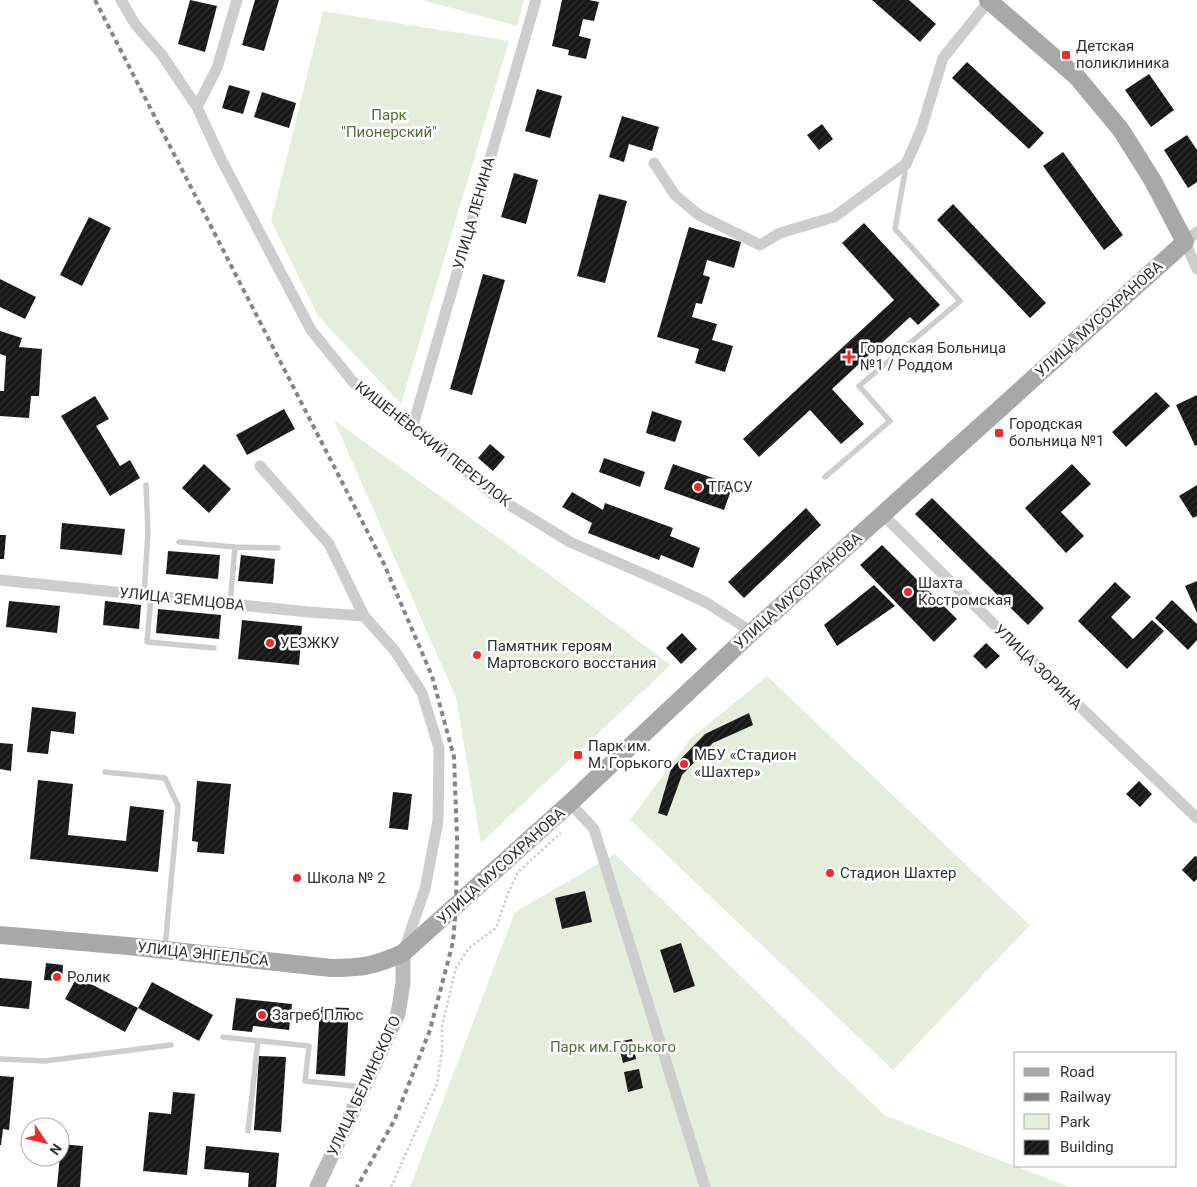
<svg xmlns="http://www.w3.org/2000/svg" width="1197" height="1187" viewBox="0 0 1197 1187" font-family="Roboto,sans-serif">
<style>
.park{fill:#e5eedd}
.building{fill:url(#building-hatch)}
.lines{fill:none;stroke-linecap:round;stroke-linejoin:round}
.path{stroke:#cdcdcd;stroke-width:2.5;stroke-dasharray:2.5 2.5;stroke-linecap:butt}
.lane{stroke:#cdcdcd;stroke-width:5.5}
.street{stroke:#cdcdcd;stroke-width:11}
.secondary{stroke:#bababa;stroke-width:15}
.primary{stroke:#a8a8a8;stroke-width:18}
.rail{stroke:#858585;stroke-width:4;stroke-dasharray:5 4;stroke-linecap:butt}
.poi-dot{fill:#ee2b2b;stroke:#fff;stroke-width:2}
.labels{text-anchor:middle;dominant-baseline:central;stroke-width:5;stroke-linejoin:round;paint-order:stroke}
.poi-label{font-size:15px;fill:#303030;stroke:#fff;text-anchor:start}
.park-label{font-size:15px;fill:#4f6f3a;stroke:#fff}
.street-label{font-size:15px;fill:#303030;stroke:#fff}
</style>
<defs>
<pattern id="building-hatch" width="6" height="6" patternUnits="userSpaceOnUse" patternTransform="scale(1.25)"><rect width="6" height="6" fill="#171717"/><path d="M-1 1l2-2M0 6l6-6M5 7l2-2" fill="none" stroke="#303030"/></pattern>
</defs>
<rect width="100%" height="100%" fill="#fff"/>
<path class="park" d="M422,0H524L517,26Z
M323,11L509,41L401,404L318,316L271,221Z
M334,420L550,575L671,665L481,843L456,698Z
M767,676L1030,925L893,1070L630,820L690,739Z
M615,854L884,1115L1069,1187H410L515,912Z"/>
<path class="building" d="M190,0L217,6L205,52L178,44Z
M255,0H279L264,51L242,45Z
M562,0H589L599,2L594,21L583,19L579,36L591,39L586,59L568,55L569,50L552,46Z
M872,0H909L936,24L920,42Z
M967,62L1044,133L1029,149L952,78Z
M1149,74L1174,110L1151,127L1125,90Z
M229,85L250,91L243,114L222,108Z
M537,89L562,96L550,138L525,131Z
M262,92L296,103L289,128L254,117Z
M622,116L659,127L652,151L629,144L624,162L609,157Z
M822,124L833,139L819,150L807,135Z
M1187,135L1197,150V182L1188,188L1164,150Z
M1063,152L1123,235L1104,250L1043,166Z
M514,173L538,180L526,224L501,217Z
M599,194L627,201L605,283L577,276Z
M953,204L1046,303L1030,318L937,220Z
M89,217L111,228L82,286L60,275Z
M864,223L940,305L918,325L910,317L832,389L864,424L841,444L810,410L759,457L743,439L894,300L842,243Z
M689,227L741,242L734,268L707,260L703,275L710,277L702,304L696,303L692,317L717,324L712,340L733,346L725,372L695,363L699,349L657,337Z
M483,274L505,280L472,395L450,389Z
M0,279L36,297L25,319L0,307Z
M0,331L22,338L19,347L42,349L39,396H31L29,418L0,416V391H4L6,356L0,354Z
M1156,392L1170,406L1126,447L1112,432Z
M1197,395V445L1195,446L1176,405Z
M95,396L109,419L96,426L120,466L130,460L140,478L110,496L61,416Z
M284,409L295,429L247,455L236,435Z
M652,411L682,421L675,442L646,433Z
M490,444L505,457L493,471L478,458Z
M604,458L645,472L640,487L599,472Z
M204,464L231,489L209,513L182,488Z
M673,464L733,485L724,510L664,489Z
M1072,464L1091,484L1061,512L1084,536L1066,553L1025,508Z
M1197,485V516L1193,518L1179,496Z
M572,492L603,510L605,503L673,528L670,536L700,548L693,568L661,555L659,560L588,533L592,523L562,507Z
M932,498L1044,608L1028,625L915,514Z
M806,508L821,525L744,598L728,582Z
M62,523L125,529L122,555L60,549Z
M0,535H6L4,559H0Z
M882,545L957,619L934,642L860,565Z
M168,551L220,555L218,579L166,574Z
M241,555L275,559L273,584L238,581Z
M1197,581V613L1185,586Z
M1115,582L1131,597L1111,617L1133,639L1152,620L1164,631L1127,669L1078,621Z
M874,585L895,606L837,646L824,625Z
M1172,600L1197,624V640L1188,650L1155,618Z
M9,601L60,606L57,633L6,627Z
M105,601L141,605L139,629L103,625Z
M158,609L221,615L219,639L156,633Z
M242,620L302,626L299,665L238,659Z
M682,633L697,649L681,664L666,648Z
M986,643L1000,656L986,669L973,656Z
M32,707L76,712L74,734L51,731L48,754L27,752Z
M749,713L753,725L713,743L682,775L667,816L658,813L671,769L705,734Z
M0,743L13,744L11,771L0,769Z
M38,780L73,784L68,835L126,841L130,806L164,810L158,872L30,859Z
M197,781L231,784L224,854L197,852L198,842L192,841Z
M1139,781L1152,794L1140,807L1126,794Z
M393,792L412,794L408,830L389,828Z
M1195,856L1197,857V879L1194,882L1182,870Z
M585,891L592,922L562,929L555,898Z
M681,943L695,986L674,993L660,950Z
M46,963L63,965L62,981L44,980Z
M77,977L138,1008L125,1032L65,999Z
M0,978L32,981L29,1009L0,1006Z
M152,982L213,1015L199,1041L138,1008Z
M236,998L292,1004L289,1030L253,1026L252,1032L232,1030Z
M320,1007L349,1008L345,1076L316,1074Z
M632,1039L636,1059L623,1063L618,1042Z
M259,1056L286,1057L281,1132L254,1130Z
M639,1069L643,1088L628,1092L624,1072Z
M0,1076L14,1077L9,1130L3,1129L1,1145H0Z
M173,1092L195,1094L187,1175L143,1171L149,1112L171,1114Z
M61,1144L83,1146L80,1187H57Z
M206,1146L279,1153L276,1187H248L249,1173L204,1169Z"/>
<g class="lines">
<path class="path" d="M391,1187L437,1084L442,1050V1026L456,968L469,948L496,928L508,893L518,872L561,833"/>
<path class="lane" d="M825,477L890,421L859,386L960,301L895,229L906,166
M179,542L235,547L278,548
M144,595L148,532L146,485
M151,596L147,642L214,648
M230,604L235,547
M105,772L165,778L178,806L165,948
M223,1037L309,1046L305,1081L363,1087
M0,1059L45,1061L171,1045
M248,1131L258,1041"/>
<path class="street" d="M121,0L135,24L162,55L197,107
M237,0L217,68L197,107L221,159L311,330L354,383L413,425L495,496L570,542L667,584L707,603L752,632
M654,163L675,195L699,215L760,245L780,233L834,217L906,164L921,130L943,58L989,1
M1197,232L1185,242L1197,269
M413,425L536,0
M260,466L329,544L364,616L395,651L422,693L439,748L438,821L425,889L404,950
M882,514L1018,648L1197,818
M0,580L308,612L364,616
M570,803L594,829L705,1187"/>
<path class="secondary" d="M317,1187L398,1014L403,983V953"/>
<path class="primary" d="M0,935L128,946L331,968C362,968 374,966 403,953L570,803L752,632L1185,242L1153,181L1121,130L1077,77L988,0"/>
<path class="rail" d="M95,0L384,564L432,676L454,757L457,838L456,907L453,942L430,1030L395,1119L357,1187"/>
</g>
<g class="poi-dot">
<rect x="1061" y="50" width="10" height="10" rx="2.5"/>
<path d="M846.5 349.5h5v5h5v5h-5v5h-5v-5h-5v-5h5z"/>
<rect x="994" y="428" width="10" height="10" rx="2.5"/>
<circle cx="698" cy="487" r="5"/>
<circle cx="908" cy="592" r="5"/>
<circle cx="270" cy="643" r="5"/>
<circle cx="477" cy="655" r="5"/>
<rect x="573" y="750" width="10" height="10" rx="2.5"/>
<circle cx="684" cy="764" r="5"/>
<circle cx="830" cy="873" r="5"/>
<circle cx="297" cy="878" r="5"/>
<circle cx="57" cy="977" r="5"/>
<circle cx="262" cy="1015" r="5"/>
</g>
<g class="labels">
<g class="poi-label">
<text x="1076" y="46">Детская<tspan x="1076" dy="17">поликлиника</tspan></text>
<text x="860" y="348">Городская Больница<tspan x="860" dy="17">№1 / Роддом</tspan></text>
<text x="1009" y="424">Городская<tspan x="1009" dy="17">больница №1</tspan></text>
<text x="708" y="487">ТГАСУ</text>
<text x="918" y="583">Шахта<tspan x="918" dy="17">Костромская</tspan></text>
<text x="280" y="643">УЕЗЖКУ</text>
<text x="487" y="646">Памятник героям<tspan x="487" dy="17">Мартовского восстания</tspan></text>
<text x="588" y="746">Парк им.<tspan x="588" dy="17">М. Горького</tspan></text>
<text x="694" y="755">МБУ «Стадион<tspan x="694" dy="17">«Шахтер»</tspan></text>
<text x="840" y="873">Стадион Шахтер</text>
<text x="307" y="878">Школа № 2</text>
<text x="67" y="977">Ролик</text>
<text x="272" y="1015">Загреб Плюс</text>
</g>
<g class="park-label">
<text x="389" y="115">Парк<tspan x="389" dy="17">"Пионерский"</tspan></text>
<text x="613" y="1047">Парк им.Горького</text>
</g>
<g class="street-label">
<text transform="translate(474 213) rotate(-74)">УЛИЦА ЛЕНИНА</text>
<text transform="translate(1099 319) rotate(-42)">УЛИЦА МУСОХРАНОВА</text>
<text transform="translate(433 444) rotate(38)">КИШЕНЁВСКИЙ ПЕРЕУЛОК</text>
<text transform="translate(798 591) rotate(-42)">УЛИЦА МУСОХРАНОВА</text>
<text transform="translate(182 599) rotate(6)">УЛИЦА ЗЕМЦОВА</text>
<text transform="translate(1038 667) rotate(44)">УЛИЦА ЗОРИНА</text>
<text transform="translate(501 866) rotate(-42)">УЛИЦА МУСОХРАНОВА</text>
<text transform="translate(203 954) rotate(6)">УЛИЦА ЭНГЕЛЬСА</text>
<text transform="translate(364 1086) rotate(-65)">УЛИЦА БЕЛИНСКОГО</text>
</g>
</g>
<rect x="1014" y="1052" width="162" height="115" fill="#ffffff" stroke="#acacac"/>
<rect x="1024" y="1068" width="25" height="8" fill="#a8a8a8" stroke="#acacac"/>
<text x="1060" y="1077" font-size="15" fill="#303030">Road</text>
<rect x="1024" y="1093" width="25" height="8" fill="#858585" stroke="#acacac"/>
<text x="1060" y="1102" font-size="15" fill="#303030">Railway</text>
<rect x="1024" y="1114" width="25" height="15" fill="#e5eedd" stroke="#acacac"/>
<text x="1060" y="1127" font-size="15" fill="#303030">Park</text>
<rect x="1024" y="1140" width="25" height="15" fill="url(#building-hatch)" stroke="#acacac"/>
<text x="1060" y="1152" font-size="15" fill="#303030">Building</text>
<g transform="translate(45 1142) rotate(125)"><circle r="24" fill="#ffffff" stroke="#acacac"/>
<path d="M0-4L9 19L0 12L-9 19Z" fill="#ee2b2b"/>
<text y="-8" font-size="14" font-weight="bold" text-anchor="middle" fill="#303030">N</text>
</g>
</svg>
